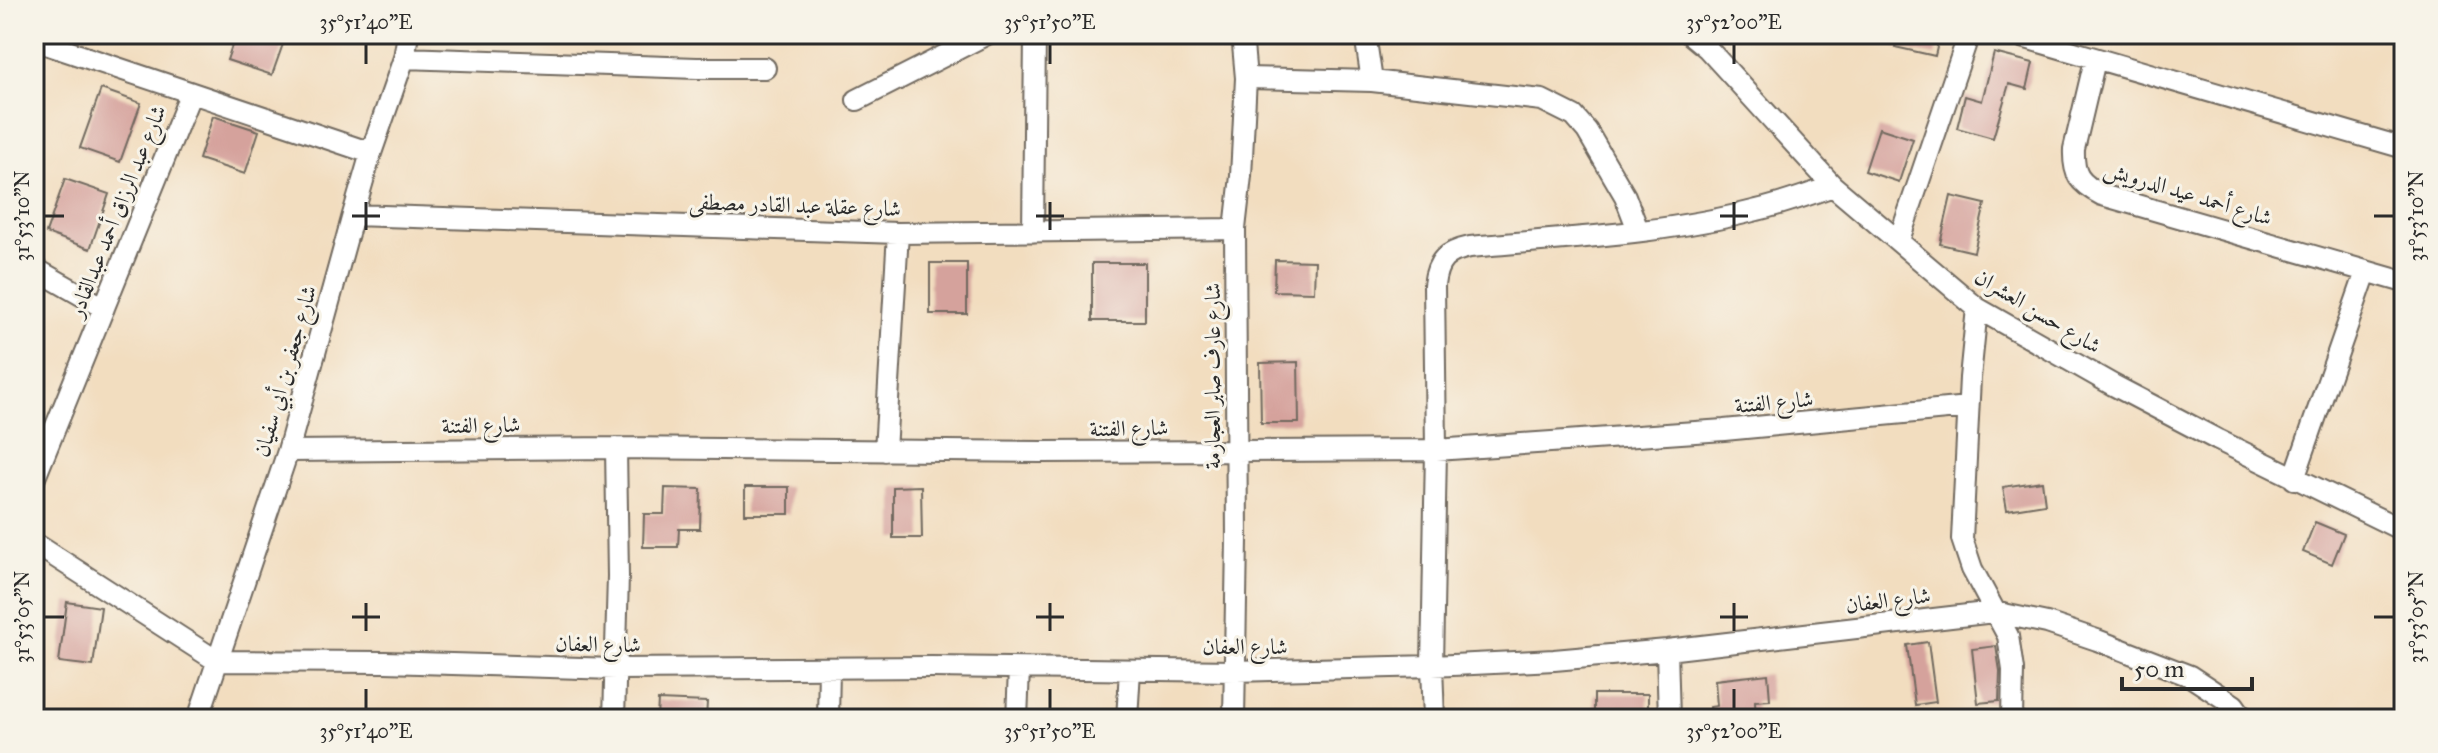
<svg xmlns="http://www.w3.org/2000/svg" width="2438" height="753" viewBox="0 0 2438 753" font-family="'IM FELL Great Primer',Amiri,serif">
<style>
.building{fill:#d5a29c}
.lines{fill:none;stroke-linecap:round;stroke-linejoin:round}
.minor-casing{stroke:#71695f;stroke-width:24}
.minor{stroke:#fff;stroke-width:20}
.ticks{fill:none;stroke:#2b2b2b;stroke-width:3}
.labels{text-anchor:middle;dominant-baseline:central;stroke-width:6;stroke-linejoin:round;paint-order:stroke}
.street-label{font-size:22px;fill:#2b2b2b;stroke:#f7f3e8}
.neatline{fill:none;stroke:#2b2b2b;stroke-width:3}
.ticks-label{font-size:20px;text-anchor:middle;fill:#2b2b2b}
</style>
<rect width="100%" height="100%" fill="#f7f3e8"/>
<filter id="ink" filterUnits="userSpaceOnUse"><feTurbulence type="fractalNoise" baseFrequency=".0125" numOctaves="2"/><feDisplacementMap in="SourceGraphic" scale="16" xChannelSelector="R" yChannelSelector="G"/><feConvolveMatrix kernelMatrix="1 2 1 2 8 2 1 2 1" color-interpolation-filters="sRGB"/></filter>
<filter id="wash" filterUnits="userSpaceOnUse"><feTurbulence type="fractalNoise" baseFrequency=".006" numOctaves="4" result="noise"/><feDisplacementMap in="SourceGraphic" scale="32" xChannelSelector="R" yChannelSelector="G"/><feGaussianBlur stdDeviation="1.8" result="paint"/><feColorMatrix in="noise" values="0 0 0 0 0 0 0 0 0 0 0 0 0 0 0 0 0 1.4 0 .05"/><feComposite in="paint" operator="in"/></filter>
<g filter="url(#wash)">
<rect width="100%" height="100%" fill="#f2ddbf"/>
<g id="blocks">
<path class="building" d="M236,34H252L283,44L272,75L227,60Z
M1898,34H1940L1935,56L1895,47Z
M1994,53L2033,63L2027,89L2009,84L1993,138L1957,128L1965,96L1982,101Z
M101,89L141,103L120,162L80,148Z
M213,116L259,131L245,174L199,159Z
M1879,128L1913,139L1899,182L1865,171Z
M65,179L109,194L90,249L46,233Z
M1951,196L1985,204L1974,252L1940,244Z
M1275,260L1315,261L1314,292L1274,291Z
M930,263H967V314H930Z
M1092,263H1145V321H1092Z
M1298,362L1299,423H1261L1260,363Z
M2042,481L2045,504L2007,510L2003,487Z
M921,486L922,538H893V487Z
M745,487H789V514H745Z
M665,488L701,489L700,529H679L678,547H643L644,514H664Z
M2315,522L2344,534L2332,564L2303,552Z
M67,602L101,607L93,666L59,662Z
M1928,642L1936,702L1915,705L1907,645Z
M1996,646L2000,671L1999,701L1978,703L1972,649Z
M1768,674L1770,700L1755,701L1756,719H1711L1710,707L1717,706L1715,680Z
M1594,694H1648V719H1594Z
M658,700L707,702L706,719H657Z"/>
</g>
</g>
<g filter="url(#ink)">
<use href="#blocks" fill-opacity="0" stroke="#71695f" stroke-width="2"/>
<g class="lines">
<g class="minor-casing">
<path id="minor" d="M1365,34L1372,81
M1690,34L1707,48L1833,186L1977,308L2113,385L2218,440L2404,531
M2012,34L2404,148
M34,40L371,153
M404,58L697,68H765
M2095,60L2074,149C2073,175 2079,183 2102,195L2404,282
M1246,78L1372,81L1542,100L1574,116L1587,131L1625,196L1638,230
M857,100L987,34
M353,215L898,233L1235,229
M1033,232L1035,34
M1899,240L1969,34
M34,268L104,308
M1977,308L1970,378L1962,539L1972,569L2008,636L2013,670L2012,719
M288,451L616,448L1042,452L1436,450L1724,430L1968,407
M885,451L898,233
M2294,479L2366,272
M34,480L191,93
M34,543L217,661L385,662L615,669L932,667L1235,671L1432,666L1554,660L1667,650L1994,612L2047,623L2097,640L2190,676L2234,705L2244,719
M1667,650L1669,719
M198,719L288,451L353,215L371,153L404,58L408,34
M614,719L618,576L616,448
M828,719L829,668
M1017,719L1019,669
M1127,719L1130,670
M1234,719L1237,539L1235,229L1241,176L1246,78L1242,34
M1434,719L1432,666L1436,450L1434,285C1437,260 1446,252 1470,247C1566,238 1664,234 1757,210C1783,204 1808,195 1833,186"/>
</g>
<use href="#minor" class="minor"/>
</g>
</g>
<path class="ticks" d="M366,44V64M1050,44V64M1734,44V64M366,202V230M1050,202V230M1734,202V230M44,216H64M352,216H380M1036,216H1064M1720,216H1748M2374,216H2394M366,603V631M1050,603V631M1734,603V631M44,617H64M352,617H380M1036,617H1064M1720,617H1748M2374,617H2394M366,689V709M1050,689V709M1734,689V709"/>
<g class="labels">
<g class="street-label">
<text transform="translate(2188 193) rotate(17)">شارع أحمد عيد الدرويش</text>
<text transform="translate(795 205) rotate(2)">شارع عقلة عبد القادر مصطفى</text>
<text transform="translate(117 211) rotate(-68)">شارع عبد الرزاق أحمد عبدالقادر</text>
<text transform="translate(2038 311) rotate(31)">شارع حسن العشران</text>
<text transform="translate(285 371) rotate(-74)">شارع جعفر بن أبي سفيان</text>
<text transform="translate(1212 376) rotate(-90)">شارع عارف صابر العجارمة</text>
<text transform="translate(1774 402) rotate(-5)">شارع الفتنة</text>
<text transform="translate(481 425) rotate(-1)">شارع الفتنة</text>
<text transform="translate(1129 428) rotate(-1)">شارع الفتنة</text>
<text transform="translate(1888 600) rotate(-7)">شارع العفان</text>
<text transform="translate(598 644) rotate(1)">شارع العفان</text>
<text x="1245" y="646">شارع العفان</text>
</g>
</g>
<rect width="2438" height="753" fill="none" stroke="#f7f3e8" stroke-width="88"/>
<path d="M2122 677v12h130v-12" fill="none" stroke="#2b2b2b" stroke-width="4"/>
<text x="2134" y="677" font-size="24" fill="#2b2b2b" stroke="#f7f3e8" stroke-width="6" paint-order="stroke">50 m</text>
<rect x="44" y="44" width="2350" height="665" class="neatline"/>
<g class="ticks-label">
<text x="366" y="29">35°51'40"E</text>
<text x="1050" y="29">35°51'50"E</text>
<text x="1734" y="29">35°52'00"E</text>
<text transform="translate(22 216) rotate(-90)" y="7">31°53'10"N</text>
<text transform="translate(2416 216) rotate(-90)" y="7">31°53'10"N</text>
<text transform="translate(22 617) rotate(-90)" y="7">31°53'05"N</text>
<text transform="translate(2416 617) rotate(-90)" y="7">31°53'05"N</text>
<text x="366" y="738">35°51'40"E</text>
<text x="1050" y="738">35°51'50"E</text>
<text x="1734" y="738">35°52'00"E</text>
</g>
</svg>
